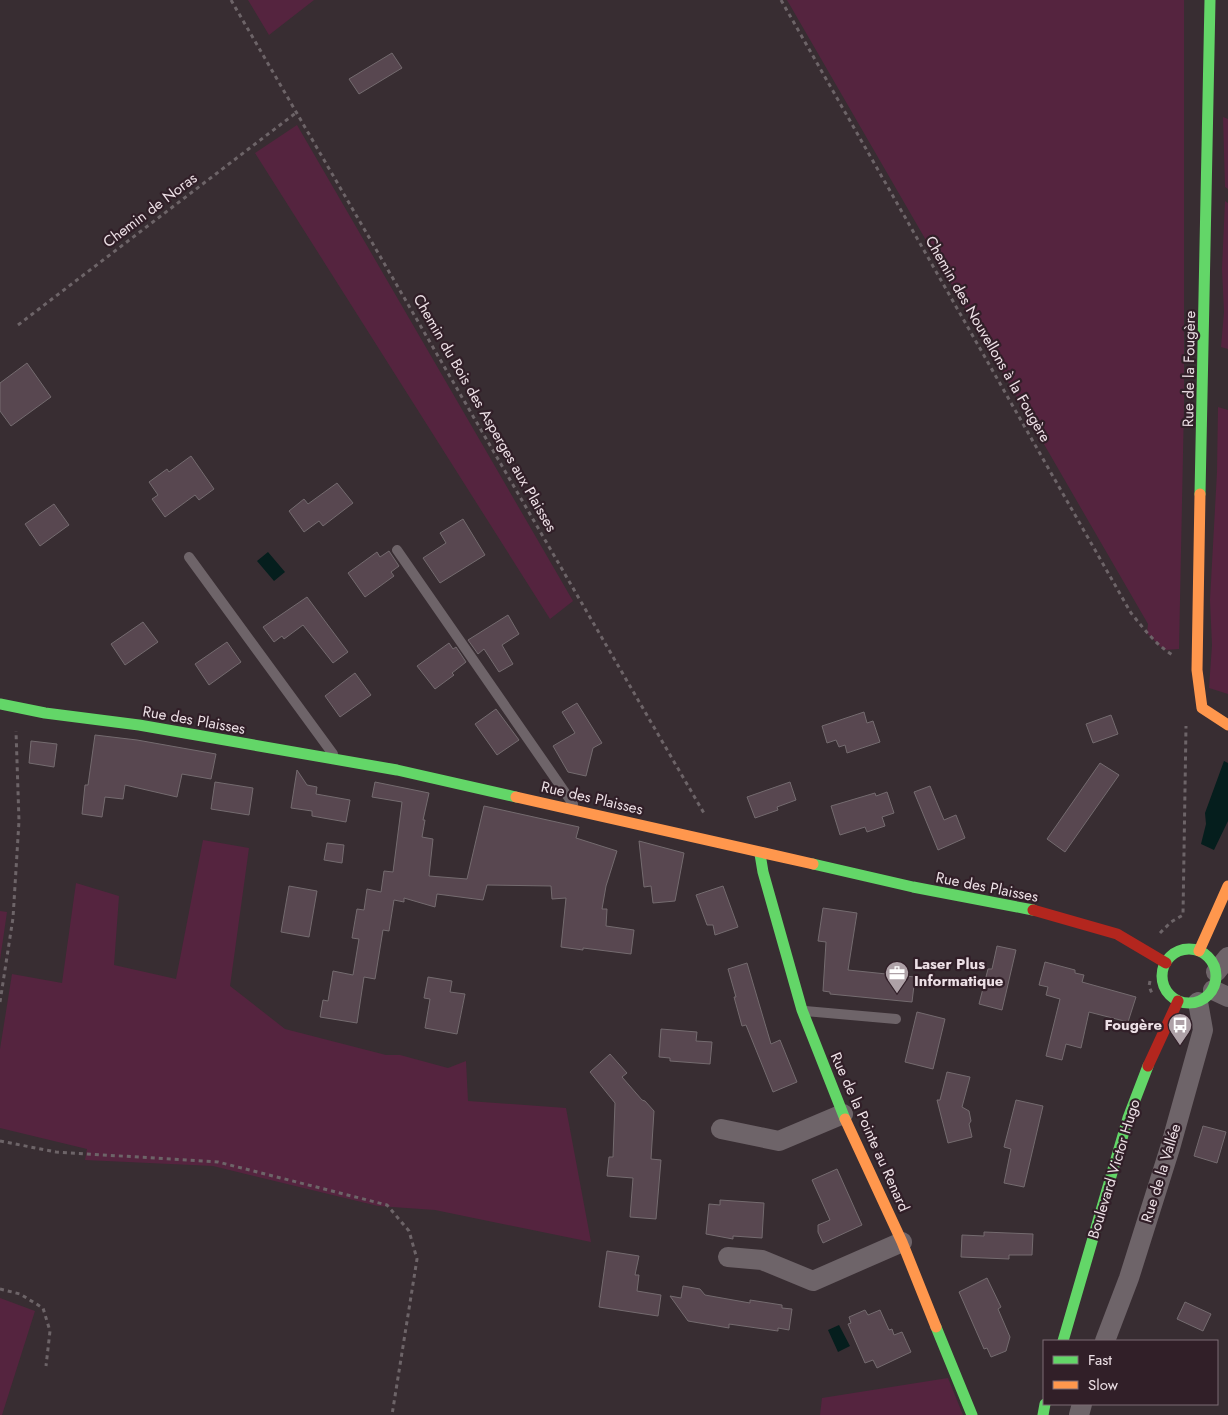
<svg xmlns="http://www.w3.org/2000/svg" width="1228" height="1415" viewBox="0 0 1228 1415" font-family="Jost,sans-serif">
<style>
.green{fill:#55243f}
.water{fill:#051e1d}
.building{fill:#584750;stroke:#746b6f}
.lines{fill:none;stroke-linecap:round;stroke-linejoin:round}
.path{stroke:#6d6468;stroke-width:3;stroke-dasharray:4 4;stroke-linecap:butt}
.lane{stroke:#6e6469;stroke-width:10}
.street{stroke:#6e6469;stroke-width:20}
.fast{stroke:#63d668;stroke-width:11}
.slow{stroke:#ff974d;stroke-width:11}
.jam{stroke:#b3261e;stroke-width:11}
.labels{text-anchor:middle;dominant-baseline:central;stroke-width:4.5;stroke-linejoin:round;paint-order:stroke}
.street-label{font-size:15px;fill:#ede0e6;stroke:#311f28}
.poi-label{font-size:15px;font-weight:bold;fill:#ede0e6;stroke:#311f28;text-anchor:start}
</style>
<rect width="100%" height="100%" fill="#382d32"/>
<path class="green" d="M248,0H314L269,35Z
M787,0H1184V405L1179,649L1164,650L1147,633L1148,624Z
M1223,117L1228,119V189L1225,187Z
M297,125L573,601L550,619L255,153Z
M1225,201L1228,203V349L1221,347L1224,312L1222,269Z
M1218,407L1228,410V694L1209,688L1212,645L1210,600L1217,472Z
M203,840L249,848L230,986L285,1029L386,1055H400L448,1068L466,1061L468,1101L566,1108L591,1242L435,1210L378,1206L213,1166L85,1160L87,1149L0,1128V1049L12,974L62,983L76,883L119,896L114,965L176,979Z
M0,911L7,912L0,960Z
M0,1298L35,1311L2,1415H0Z
M948,1378L963,1415H820L822,1398Z"/>
<path class="water" d="M268,552L285,572L274,581L257,561Z
M1224,761L1228,763V821L1214,850L1201,844L1206,824L1205,813Z
M839,1325L850,1346L838,1352L828,1330Z"/>
<path class="building" d="M392,53L402,68L359,94L349,79Z
M27,363L51,397L11,426L0,411V383Z
M191,456L214,489L199,500L195,495L165,517L152,499L158,495L149,482L167,469L169,472Z
M337,483L353,503L323,526L319,521L304,532L289,511L304,499L308,504Z
M54,504L69,525L40,546L25,524Z
M463,519L485,555L440,583L423,558L446,543L440,533Z
M389,551L399,566L391,572L394,576L365,597L348,573L377,552L380,557Z
M307,597L348,652L333,663L303,625L284,639L282,636L274,642L263,627Z
M508,615L519,634L502,645L513,664L499,672L484,649L478,654L468,640Z
M143,622L158,642L125,665L111,644Z
M227,642L241,662L209,685L195,664Z
M449,643L453,649L456,647L466,662L452,673L454,675L435,689L417,666Z
M355,673L371,695L340,717L325,696Z
M577,703L602,743L593,748L586,776L568,772L553,746L575,733L562,712Z
M496,709L519,740L497,755L475,724Z
M864,712L867,723L873,721L880,742L847,753L845,745L839,747L836,740L827,743L822,726Z
M1111,715L1118,734L1093,743L1086,724Z
M95,735L137,740L216,754L211,779L182,774L177,797L125,785L123,799L105,797L102,817L82,814L85,785H88Z
M31,741L57,744L54,767L29,763Z
M1100,763L1119,775L1065,852L1047,839Z
M297,770L307,785L317,787L316,794L350,800L346,822L312,816V811L291,808Z
M215,782L253,788L249,815L211,809Z
M375,782L429,793L423,820H425L422,837L433,839L429,876L467,879L484,806L579,827L576,838L617,851L606,886L602,909H607L606,926L634,930L631,954L583,948V950L561,947L566,898L552,899L551,886L487,885L483,900L437,894L435,907L404,898V902L394,900L389,931L383,930L375,979L364,977L357,1023L320,1017L323,1000L328,1001L333,971L353,975L359,939L352,938L357,909L364,910L367,889L381,892L384,871L393,872L402,802L372,797Z
M790,782L796,800L777,807L778,810L755,818L747,797Z
M930,786L944,820L956,815L965,838L938,850L914,792Z
M887,792L894,813L882,817L885,826L867,832L865,827L840,835L831,806L875,793L876,796Z
M639,841L684,853L675,901L653,903L651,886L644,887Z
M327,843L344,845L342,863L324,860Z
M289,886L317,891L309,937L281,932Z
M723,886L738,927L715,935L713,925H707L696,895Z
M823,908L857,913L848,970L915,977L912,1002L830,994V992L823,991L826,942L818,941Z
M997,946L1016,950L1002,1010L979,1004L988,969H992Z
M1045,962L1075,970V973L1084,975L1082,982L1136,997L1128,1022L1089,1012L1081,1048L1066,1044L1062,1060L1046,1056L1060,999L1046,995L1048,987L1039,985Z
M747,963L771,1044L780,1040L797,1082L773,1092L746,1025L742,1026L734,997H736L728,969Z
M428,977L452,981L450,992L465,994L457,1034L425,1028L430,999L424,998Z
M917,1012L945,1019L933,1069L905,1062Z
M661,1029L697,1032L696,1041L712,1042L710,1064L670,1061V1058L659,1057Z
M610,1054L627,1073L622,1077L642,1100L645,1101L654,1111L651,1159L661,1160L656,1219L630,1217L633,1178L607,1176L609,1157H613L615,1103L590,1072Z
M947,1072L970,1077L962,1107L969,1111L971,1121L969,1124L972,1137L948,1143L937,1100H940Z
M1016,1100L1043,1106L1024,1187L1004,1183L1011,1149L1004,1147Z
M1203,1126L1226,1132L1217,1163L1194,1156Z
M837,1169L862,1225L823,1243L818,1232V1225L830,1220L812,1180Z
M720,1200L764,1203L762,1238L733,1236V1239L706,1234L709,1204L720,1205Z
M984,1232L1033,1234L1032,1255H1009V1259L961,1257L962,1235L984,1236Z
M607,1251L639,1256L635,1275H639L637,1291L661,1295L658,1316L599,1307Z
M987,1278L1001,1307L998,1309L1010,1337L1006,1351L991,1357L987,1348L984,1349L959,1292Z
M683,1286L700,1289L705,1295L750,1303V1300L782,1305V1308L792,1309L789,1330L778,1328V1331L729,1324V1328L688,1321L670,1296L681,1298Z
M1185,1302L1211,1314L1203,1331L1177,1319Z
M865,1310L868,1315L880,1310L889,1330L892,1329L894,1335L902,1332L911,1352L877,1368L873,1360L865,1363L848,1324L851,1323L849,1317Z"/>
<g class="lines">
<path class="path" d="M231,0L705,815
M781,0L1131,613C1144,629 1156,645 1174,656
M18,325L297,112
M1160,933L1171,922L1183,915L1186,726
M1150,981L1149,986L1153,996
M0,1002L13,918L19,821L16,731
M0,1141L56,1152L218,1162L387,1205L409,1231L417,1259L392,1415
M0,1289L20,1294L43,1308L50,1331L46,1366"/>
<path class="lane" d="M397,550L573,804
M189,557L333,754
M805,1011L896,1019"/>
<path class="street" d="M1216,972L1228,957
M1213,990L1228,997
M721,1129L779,1141L843,1114
M728,1257L762,1260L813,1281L902,1242
M1105,1341L1129,1278L1170,1148L1203,1030L1198,1002
M1079,1415L1082,1404"/>
<path class="fast" d="M1200,494L1210,0
M0,704L45,713L139,725L397,770L516,797
M760,854L763,872L802,1010L845,1119
M813,864L913,887L1033,910
M1162 976a27 27 0 1 1 54 0a27 27 0 1 1-54 0Z
M936,1327L972,1415
M1063,1341L1128,1118L1148,1066
M1043,1415L1045,1404"/>
<path class="slow" d="M1200,494L1197,670L1202,708L1228,725
M516,797L813,864
M1199,951L1228,886
M845,1119L902,1242L936,1327"/>
<path class="jam" d="M1033,910L1117,934L1166,963
M1148,1066L1178,1001"/>
</g>
<defs>
<g id="office-pin" transform="scale(1.25)"><path d="M0 17L-7.5 6A9.5 9.5 0 1 1 7.5 6Z" fill="#aea1a7" stroke="#311f28"/><path d="M-6-3h4V-5.5h4V-3h4V5H-6ZM-1-4.5V-3h2v-1.5ZM-6 0V1H6V0Z" fill="#fff"/></g>
<g id="bus-pin" transform="scale(1.25)"><path d="M0 17L-7.5 6A9.5 9.5 0 1 1 7.5 6Z" fill="#aea1a7" stroke="#311f28"/><path d="M-5-6H5V4H4V6H2V4H-2V6H-4V4H-5ZM-3.5-4V0h7V-4ZM-3.5 1.2v1.5H-2V1.2ZM2 1.2v1.5H3.5V1.2Z" fill="#fff"/></g>
</defs>
<g fill-rule="evenodd">
<use href="#office-pin" x="897" y="973"/>
<use href="#bus-pin" x="1180" y="1025"/>
</g>
<g class="labels">
<g class="street-label">
<text transform="translate(150 210) rotate(-37)">Chemin de Noras</text>
<text transform="translate(988 339) rotate(60)">Chemin des Nouvellons à la Fougère</text>
<text transform="translate(1189 369) rotate(-89)">Rue de la Fougère</text>
<text transform="translate(485 413) rotate(60)">Chemin du Bois des Asperges aux Plaisses</text>
<text transform="translate(194 720) rotate(10)">Rue des Plaisses</text>
<text transform="translate(592 798) rotate(13)">Rue des Plaisses</text>
<text transform="translate(987 887) rotate(11)">Rue des Plaisses</text>
<text transform="translate(870 1132) rotate(66)">Rue de la Pointe au Renard</text>
<text transform="translate(1114 1169) rotate(-73)">Boulevard Victor Hugo</text>
<text transform="translate(1161 1173) rotate(-73)">Rue de la Vallée</text>
</g>
<g class="poi-label">
<text x="914" y="964">Laser Plus<tspan x="914" dy="17">Informatique</tspan></text>
<text x="1162" y="1025" text-anchor="end">Fougère</text>
</g>
</g>
<rect x="1043" y="1340" width="175" height="65" fill="#311f28" stroke="#7c6c74"/>
<rect x="1053" y="1356" width="25" height="8" fill="#63d668" stroke="#7c6c74"/>
<text x="1088" y="1365" font-size="15" fill="#ede0e6">Fast</text>
<rect x="1053" y="1381" width="25" height="8" fill="#ff974d" stroke="#7c6c74"/>
<text x="1088" y="1390" font-size="15" fill="#ede0e6">Slow</text>
</svg>
